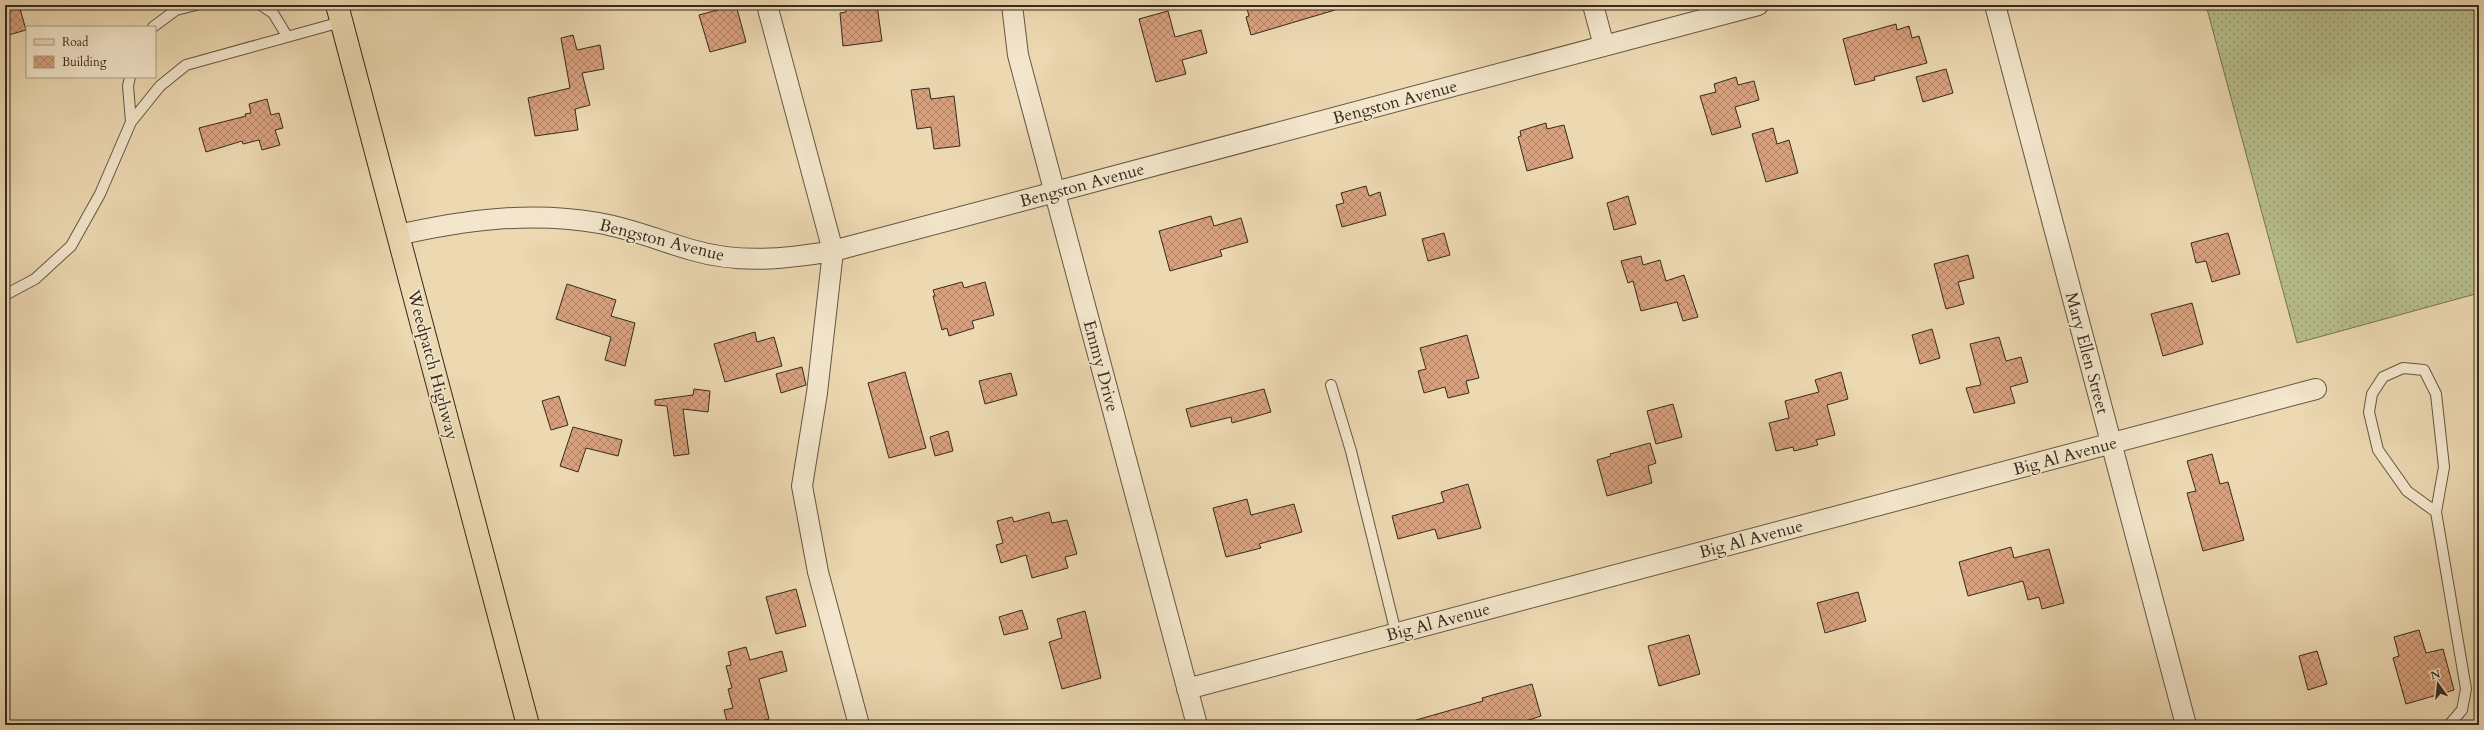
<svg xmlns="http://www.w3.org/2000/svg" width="2484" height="730" viewBox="0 0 2484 730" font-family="Cardo,serif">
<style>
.grass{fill:url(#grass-dots);stroke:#767454}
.building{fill:url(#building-cross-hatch);stroke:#362a1d}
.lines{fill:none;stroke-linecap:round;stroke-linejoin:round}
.service-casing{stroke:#645642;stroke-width:12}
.minor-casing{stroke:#645642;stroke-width:22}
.primary-casing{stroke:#362a1d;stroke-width:24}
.service{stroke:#f3e6cc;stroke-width:10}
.minor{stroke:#f3e6cc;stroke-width:20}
.primary{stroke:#ecd8b1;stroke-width:22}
.labels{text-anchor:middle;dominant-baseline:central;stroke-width:3.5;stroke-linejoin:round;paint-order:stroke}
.street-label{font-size:17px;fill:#362a1d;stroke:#f3e6cc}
</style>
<defs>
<pattern id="grass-dots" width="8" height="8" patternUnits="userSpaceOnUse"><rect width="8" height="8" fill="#b7bf8c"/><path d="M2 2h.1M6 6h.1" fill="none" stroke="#969b72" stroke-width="1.8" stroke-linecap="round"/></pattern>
<pattern id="building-cross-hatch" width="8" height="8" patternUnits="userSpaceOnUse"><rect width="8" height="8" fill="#d9a17e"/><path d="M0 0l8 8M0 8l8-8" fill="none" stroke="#b18367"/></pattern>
</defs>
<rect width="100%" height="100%" fill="#ecd8b1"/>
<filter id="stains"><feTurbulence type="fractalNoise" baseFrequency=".005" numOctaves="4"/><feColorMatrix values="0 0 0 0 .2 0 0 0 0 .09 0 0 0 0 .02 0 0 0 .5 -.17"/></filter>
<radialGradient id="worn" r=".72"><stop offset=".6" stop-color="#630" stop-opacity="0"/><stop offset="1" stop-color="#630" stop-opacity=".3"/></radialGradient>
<path class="grass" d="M2206,5H2479V293L2297,343Z"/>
<path class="building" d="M19,5L26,30L5,36V8Z
M736,5L746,42L710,52L699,15Z
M858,5H877L882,41L843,46L840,13L846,12V7Z
M1246,5H1334L1335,10L1251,35L1246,17L1249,16Z
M1168,11L1175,37L1201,30L1207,53L1182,60L1186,74L1156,82L1139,19Z
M1896,24L1897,30L1909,26L1912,38L1919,36L1927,63L1874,77L1875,80L1855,85L1843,39Z
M573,35L577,50L600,45L604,69L582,73L590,105L575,109L578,130L535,136L528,98L570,88L561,38Z
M1946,69L1953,93L1923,102L1916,77Z
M1736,77L1738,85L1754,81L1759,100L1735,107L1741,127L1712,135L1700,96L1716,92L1714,84Z
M929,88L931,99L954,96L960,146L934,149L931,127L917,129L911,90Z
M267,99L271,115L279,113L283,128L275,130L280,145L262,150L259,140L243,144L242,141L206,152L199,128L246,116L245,114L251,113L249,104Z
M1546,123L1547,129L1564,125L1573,158L1527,171L1518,137L1521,136L1520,131Z
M1773,128L1777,144L1789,140L1798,173L1766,182L1752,134Z
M1366,186L1369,196L1380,192L1386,215L1342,227L1336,205L1344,203L1341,193Z
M1628,196L1636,224L1614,230L1607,203Z
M1211,216L1214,226L1241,218L1248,242L1220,250L1222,256L1170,271L1159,231Z
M1444,233L1450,255L1428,261L1422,239Z
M2228,233L2240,274L2212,282L2206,261L2196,263L2191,243Z
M1968,255L1974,278L1958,282L1964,304L1946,309L1934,264Z
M1641,256L1643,265L1660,260L1666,281L1684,275L1698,317L1683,321L1677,302L1641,311L1633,281L1628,283L1621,261Z
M962,282L964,288L985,282L994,315L972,321L974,328L949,336L947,328L942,330L933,296H935L933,290Z
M567,284L616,300L611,316L635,323L625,366L605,360L611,337L556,319Z
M2192,303L2203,344L2163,356L2151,314Z
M1932,329L1940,358L1920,364L1912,335Z
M755,332L757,342L774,337L782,366L725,382L714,344Z
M1467,335L1479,378L1466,381L1469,393L1448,398L1445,387L1424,393L1418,371L1426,369L1420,348Z
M1999,337L2006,361L2021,357L2028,382L2010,387L2015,403L1974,413L1966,388L1981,385L1970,344Z
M802,367L806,385L781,393L776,374Z
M905,372L926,448L889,458L868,383Z
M1841,372L1848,399L1827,405L1835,435L1816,440L1818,445L1794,451L1793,447L1776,451L1769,423L1789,418L1785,401L1819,392L1815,380Z
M1011,373L1017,395L985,404L979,381Z
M694,389L710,391L708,412L683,409L689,454L674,456L667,406L655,405V400L693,395Z
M1264,389L1271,412L1232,423L1231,417L1191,427L1186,409Z
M559,396L568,425L551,430L542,401Z
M1673,404L1682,437L1656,444L1647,411Z
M573,427L622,440L618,456L586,448L578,472L560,466Z
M948,431L953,451L935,456L930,437Z
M1650,443L1656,463L1648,466L1652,483L1607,496L1597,460L1611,456L1610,454Z
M2212,454L2220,484L2228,482L2244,540L2203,551L2187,493L2196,491L2187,461Z
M1468,484L1481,528L1438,539L1435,529L1398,539L1392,516L1444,502L1441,492Z
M1247,499L1251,515L1294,504L1302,532L1259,544L1261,548L1226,557L1213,508Z
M1049,512L1052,523L1067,520L1077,554L1065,557L1068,568L1032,578L1026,555L1001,563L996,545L1003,543L997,521L1012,517L1014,522Z
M2011,547L2014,558L2049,549L2064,603L2042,609L2039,597L2028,600L2023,581L1968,596L1959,562Z
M796,589L806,626L776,634L766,597Z
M1858,592L1866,621L1825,633L1817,603Z
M1022,610L1028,629L1004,635L999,617Z
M1085,611L1101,678L1062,689L1049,642L1062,638L1057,619Z
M2419,630L2426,653L2443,649L2454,690L2406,704L2393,658L2399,656L2394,637Z
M1689,635L1700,674L1659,686L1648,646Z
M746,647L750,660L782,651L787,671L759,679L769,719L760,721L761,725H728L724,710L733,708L728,689L732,688L726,666L731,665L728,652Z
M2317,651L2327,684L2308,690L2299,656Z
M1532,684L1541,716L1520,723L1521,725H1416V720L1483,701L1482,698Z"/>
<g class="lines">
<g class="service-casing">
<path id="service" d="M261,5L273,13L287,36
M153,27L176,10L196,5
M130,77L128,86L131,122
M5,295L35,279L71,246L100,194L131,122L160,86L186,65L341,22
M1331,385L1351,451L1396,633
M2436,512L2407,491L2378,450L2369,412L2372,394L2383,377L2403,368L2424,370L2436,394L2444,467L2436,512L2466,689L2462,710L2449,725"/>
</g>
<g class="minor-casing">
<path id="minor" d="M767,5L833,251L817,393L802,486L818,572L859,725
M1012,5L1018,55L1197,725
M1593,5L1604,46
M1995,5L2186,725
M398,235C464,220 531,211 599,223C633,229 660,241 692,250C739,264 786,259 833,251L1758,5
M1187,689L2316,389"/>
</g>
<g class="primary-casing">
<path id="primary" d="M337,5L528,725"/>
</g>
<use href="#service" class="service"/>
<use href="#minor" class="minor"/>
<use href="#primary" class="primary"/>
</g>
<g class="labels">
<g class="street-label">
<text transform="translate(1395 102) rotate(-15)">Bengston Avenue</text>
<text transform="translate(1082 185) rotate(-15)">Bengston Avenue</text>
<text transform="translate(662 240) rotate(14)">Bengston Avenue</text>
<text transform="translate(2087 353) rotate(75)">Mary Ellen Street</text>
<text transform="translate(433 365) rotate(75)">Weedpatch Highway</text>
<text transform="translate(1101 366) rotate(75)">Emmy Drive</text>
<text transform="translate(2065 456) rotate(-15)">Big Al Avenue</text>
<text transform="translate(1751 539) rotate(-15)">Big Al Avenue</text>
<text transform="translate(1438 622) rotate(-15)">Big Al Avenue</text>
</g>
</g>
<rect width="2484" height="730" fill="none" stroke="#ecd8b1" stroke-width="20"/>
<rect x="6" y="6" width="2472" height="718" fill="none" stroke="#362a1d" stroke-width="2"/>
<rect x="10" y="10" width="2464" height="710" fill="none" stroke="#362a1d"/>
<rect x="26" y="26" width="130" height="52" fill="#f3e6cc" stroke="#a79b86"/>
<rect x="34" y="39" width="20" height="6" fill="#ecd8b1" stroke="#a79b86"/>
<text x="62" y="46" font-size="12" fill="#362a1d">Road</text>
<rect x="34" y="56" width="20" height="12" fill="url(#building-cross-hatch)" stroke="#a79b86"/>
<text x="62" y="66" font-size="12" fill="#362a1d">Building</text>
<g transform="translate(2438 684) rotate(345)" stroke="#f3e6cc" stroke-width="3" paint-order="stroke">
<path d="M0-3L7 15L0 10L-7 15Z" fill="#362a1d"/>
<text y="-6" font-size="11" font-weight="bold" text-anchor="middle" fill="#362a1d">N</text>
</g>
<rect width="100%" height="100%" filter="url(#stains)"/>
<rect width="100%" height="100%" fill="url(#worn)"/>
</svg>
